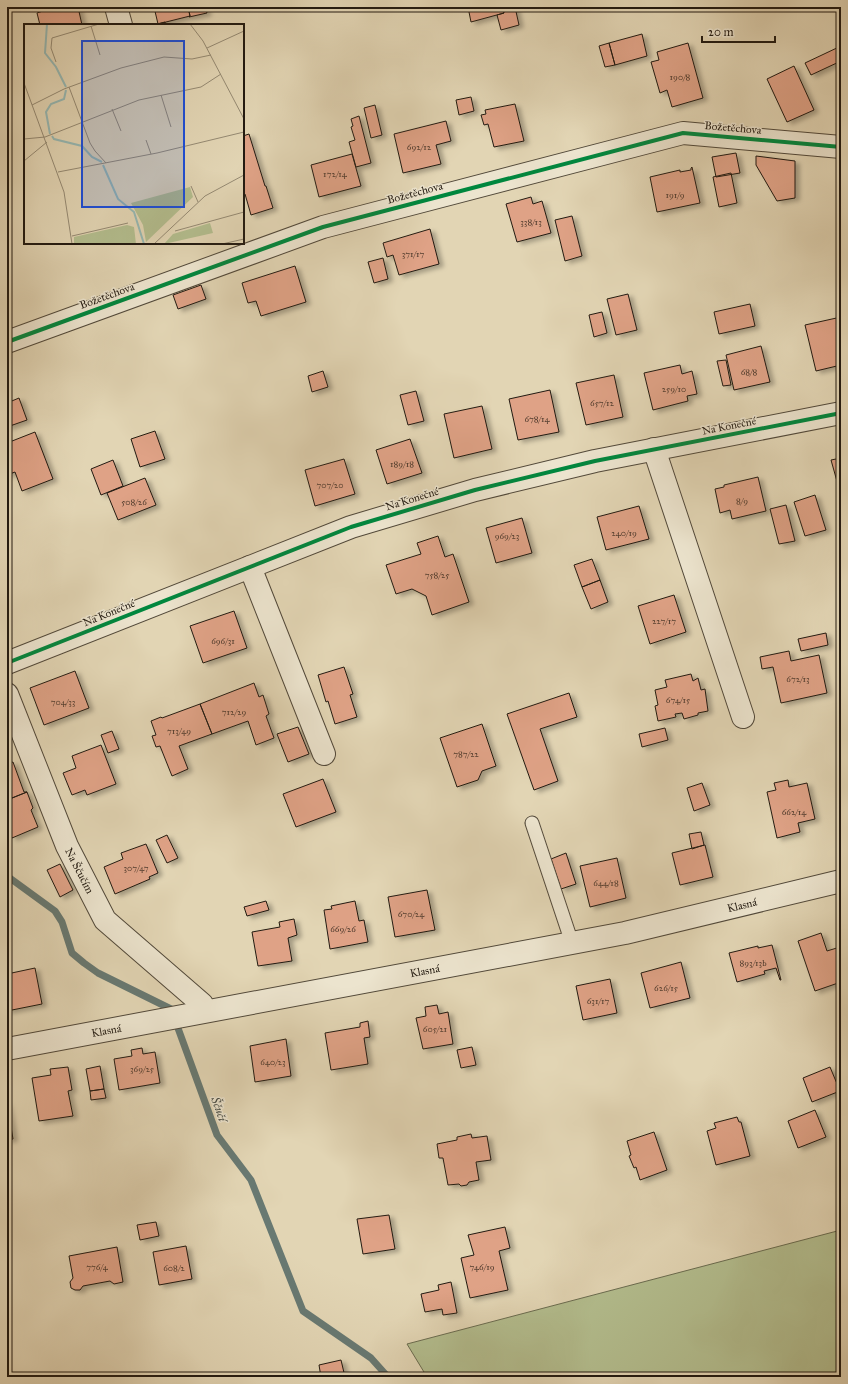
<svg xmlns="http://www.w3.org/2000/svg" width="848" height="1384" viewBox="0 0 848 1384" font-family="'IM FELL Great Primer',serif">
<style>
.green{fill:#b3bd8e;stroke:#6a6c50}
.lines{fill:none;stroke-linecap:round;stroke-linejoin:round}
.stream{stroke:#687972;stroke-width:7}
.building{fill:#dfa286;stroke:#221a11;filter:url(#shadow)}
.service-casing{stroke:#52493a;stroke-width:15}
.minor-casing{stroke:#52493a;stroke-width:24}
.service{stroke:#ece4ce;stroke-width:13}
.minor{stroke:#ece4ce;stroke-width:22}
.cycleway-casing{stroke:#ece4ce;stroke-width:6}
.cycleway{stroke:#00873e;stroke-width:4}
.labels{text-anchor:middle;dominant-baseline:central;stroke-width:3;stroke-linejoin:round;paint-order:stroke}
.number-label{font-size:9px;fill:#513c2e}
.street-label{font-size:11px;fill:#221a11;stroke:#ece4ce}
.water-label{font-size:12px;font-style:italic;fill:#454942;stroke:#ece4ce}
.inset-river{fill:none;stroke:#96b8b3;stroke-width:2}
.inset-road{fill:none;stroke:#958a73;stroke-width:1}
.view{fill:#1d4ed8;fill-opacity:0.15;stroke:#1d4ed8;stroke-width:2}
.inset-edge{fill:none;stroke:#221a11;stroke-width:2}
</style>
<defs>
<filter id="shadow"><feDropShadow dx="4.5" dy="2.5" stdDeviation="2" flood-color="#0004"/></filter>
</defs>
<rect width="100%" height="100%" fill="#e2d5b4"/>
<filter id="stains"><feTurbulence type="fractalNoise" baseFrequency=".005" numOctaves="4"/><feColorMatrix values="0 0 0 0 .2 0 0 0 0 .09 0 0 0 0 .02 0 0 0 .5 -.17"/></filter>
<radialGradient id="worn" r=".72"><stop offset=".6" stop-color="#630" stop-opacity="0"/><stop offset="1" stop-color="#630" stop-opacity=".3"/></radialGradient>
<path class="green" d="M841,1230V1377H427L407,1344Z"/>
<g class="lines">
<path class="stream" d="M7,876L55,911L62,922L72,953L84,963L98,973L171,1009L217,1135L251,1180L303,1311L371,1358L388,1377"/>
</g>
<path class="building" d="M52,7H78L82,25H40L37,13L52,8Z
M154,7H188L190,16L158,24Z
M188,7H205L207,13L189,17L190,16Z
M468,7H502L504,13L471,22Z
M502,7H515L519,25L501,30L497,15L504,13Z
M165,22L166,25H153Z
M642,34L647,56L615,65L609,43Z
M609,43L615,65L605,67L599,46Z
M688,43L703,98L672,107L667,90L660,93L651,62L659,60L657,52Z
M841,46V61L811,75L805,63Z
M794,66L814,110L787,122L767,79Z
M471,97L474,111L459,115L456,100Z
M515,104L524,141L494,147L488,124L484,125L481,115L486,114L485,110Z
M375,105L382,135L371,138L364,108Z
M359,116L371,163L356,167L349,142L355,140L351,127L353,126L351,119Z
M446,121L451,141L436,145L441,164L403,173L394,134Z
M249,134L265,186H266L273,208L251,215L245,194H243V136Z
M736,153L740,173L716,177L712,157Z
M352,154L361,186L319,197L311,165Z
M756,156L795,161V198L777,201L756,165Z
M692,167L700,203L657,212L650,177L680,170V172L691,170V168Z
M731,173L737,203L719,207L713,177Z
M531,197L533,204L542,201L551,233L517,242L506,204Z
M572,216L582,256L565,261L555,220Z
M430,229L439,264L399,275L393,255L387,257L383,243Z
M383,258L388,279L374,283L368,262Z
M295,266L306,302L261,316L256,301L248,303L242,283Z
M201,285L206,299L178,309L173,295Z
M628,294L637,330L616,335L607,299Z
M750,304L755,326L719,334L714,312Z
M602,312L607,333L594,337L589,315Z
M841,317V365L816,371L805,325Z
M761,346L770,382L734,390L726,355Z
M726,360L731,385L723,386L717,361Z
M680,365L682,374L692,371L697,394L687,396L688,401L653,410L644,373Z
M323,371L328,387L312,392L308,376Z
M614,375L623,417L586,425L576,383Z
M550,390L559,432L518,440L509,399Z
M416,391L424,421L408,425L400,395Z
M19,398L27,420L7,427V403Z
M482,406L492,449L454,458L444,414Z
M155,431L165,459L140,467L131,439Z
M35,432L53,479L22,491L15,472L7,475V443Z
M410,439L422,473L387,484L376,450Z
M841,458V492H840L831,460Z
M344,459L355,494L315,506L305,470Z
M113,460L123,486L101,495L91,469Z
M758,477L766,511L732,519L730,510L720,513L715,489L724,487V485Z
M145,478L156,505L118,520L107,493Z
M815,495L826,530L805,536L794,502Z
M786,505L795,541L779,544L770,509Z
M639,506L649,539L606,550L597,517Z
M522,518L532,553L496,563L486,528Z
M438,536L445,557L453,554L469,602L432,615L426,596L412,589L396,594L386,565L421,554L417,543Z
M592,559L600,580L582,587L574,565Z
M600,580L608,602L591,609L582,587Z
M674,595L686,632L650,644L638,606Z
M234,611L247,648L203,663L190,626Z
M826,633L828,645L801,651L798,639Z
M789,651L791,661L819,655L827,693L781,703L773,667L762,669L760,657Z
M344,667L353,694L350,695L357,717L335,724L328,701L326,702L318,675Z
M75,671L89,708L44,725L30,688Z
M691,674L693,681L698,678L701,690L705,689L708,711L698,713V715L684,719L682,713L675,714L676,717L658,721L655,706L658,705L655,690L667,687L665,680Z
M254,683L259,697L263,695L269,714L266,716L274,738L256,745L248,721L212,734L200,704Z
M569,693L577,717L540,729L558,781L534,790L507,714Z
M200,704L212,734L179,746L188,769L172,776L160,746L156,747L152,736L156,735L151,721L161,717L162,718Z
M482,724L496,766L482,771L478,780L457,787L440,738Z
M298,727L309,754L288,762L277,734Z
M665,728L668,740L642,747L639,734Z
M112,731L119,749L108,753L101,735Z
M101,745L116,784L87,795L85,790L72,795L63,773L76,768L72,756Z
M13,762L24,792H27L7,800V764Z
M323,779L336,812L296,827L283,794Z
M788,780L789,787L807,783L815,819L798,823L800,832L777,838L767,792L776,790L774,783Z
M702,783L710,805L694,811L687,788Z
M27,792L33,808L31,810L38,827L12,838L7,826V800Z
M701,832L704,845L692,849L689,834Z
M167,835L178,858L167,863L156,840Z
M146,844L158,873L149,877L150,879L115,894L104,867L123,859L121,853Z
M705,845L713,877L680,885L672,853Z
M566,853L576,884L561,889L551,859Z
M617,858L626,898L590,907L580,866Z
M60,864L73,890L60,897L47,870Z
M427,890L435,930L395,937L388,897Z
M266,901L269,910L247,916L244,907Z
M355,901L359,921L364,920L368,942L330,949L324,910L332,909L331,906Z
M294,919L297,935L288,938L292,961L258,966L252,932L280,927L279,922Z
M821,933L827,951L840,947L841,950V982L815,991L798,941Z
M772,945L781,980H780L776,968L764,971L765,974L737,982L729,953L758,946V948Z
M681,962L690,998L650,1008L641,973Z
M35,968L42,1004L7,1011V974Z
M610,979L617,1013L583,1020L576,986Z
M437,1005L439,1014L448,1012L453,1044L423,1049L416,1018L426,1016L425,1007Z
M368,1021L370,1037L364,1038L368,1064L331,1070L325,1033L360,1027V1023Z
M286,1039L291,1076L255,1082L250,1046Z
M472,1047L476,1065L461,1068L457,1050Z
M142,1048L143,1054L155,1052L160,1083L119,1090L114,1059L132,1056L131,1050Z
M100,1066L104,1089L90,1091L86,1069Z
M68,1067L72,1090L68,1091L73,1116L39,1121L32,1078L51,1075L50,1069Z
M830,1067L840,1091L812,1102L803,1078Z
M104,1089L106,1098L91,1100L90,1091Z
M7,1103L13,1139L7,1140Z
M815,1110L826,1137L798,1148L788,1121Z
M737,1117L739,1122H741L750,1156L716,1165L707,1131L716,1128L714,1123Z
M654,1132L667,1170L640,1180L636,1167L634,1168L629,1156L631,1155L627,1141Z
M471,1134L472,1138L487,1136L491,1160L476,1162L479,1180L469,1182L467,1185L461,1186L459,1184L448,1185L443,1158H439L437,1144L457,1140V1137Z
M389,1215L395,1249L363,1254L357,1219Z
M156,1222L159,1236L140,1240L137,1225Z
M505,1227L510,1248L499,1251L508,1290L470,1298L461,1258L474,1255L468,1235Z
M186,1246L192,1279L159,1285L153,1252Z
M117,1247L123,1282L114,1284L110,1281L83,1286L80,1290H75L71,1288L70,1282L73,1278L69,1256Z
M451,1282L457,1313L443,1315L442,1309L425,1312L421,1294L439,1290L438,1285Z
M341,1360L345,1377H321L319,1365Z"/>
<g class="lines">
<g class="service-casing">
<path id="service" d="M532,823L572,943"/>
</g>
<g class="minor-casing">
<g id="minor">
<path d="M116,7L121,25"/>
<path d="M7,342L323,227L683,133L841,147"/>
<path d="M654,449L743,717"/>
<path d="M250,567L324,754"/>
<path d="M7,663L351,527L475,490L595,461L841,413"/>
<path id="s1" d="M7,694L67,846L105,920L202,1004L205,1011"/>
<path id="s2" d="M7,1049L625,933L841,881"/>
</g>
</g>
<use href="#service" class="service"/>
<use href="#minor" class="minor"/>
<g class="cycleway-casing">
<path id="cycleway" d="M7,342L323,227L683,133L841,147
M7,663L351,527L475,490L595,461L841,413"/>
</g>
<use href="#cycleway" class="cycleway"/>
</g>
<g class="labels">
<g class="number-label">
<text x="680" y="76">190/8</text>
<text x="419" y="146">692/12</text>
<text x="335" y="173">172/14</text>
<text x="675" y="194">191/9</text>
<text x="531" y="221">338/13</text>
<text x="413" y="253">371/17</text>
<text x="749" y="371">68/8</text>
<text x="674" y="388">259/10</text>
<text x="602" y="402">657/12</text>
<text x="537" y="418">678/14</text>
<text x="402" y="463">189/18</text>
<text x="330" y="484">707/20</text>
<text x="742" y="500">8/9</text>
<text x="134" y="501">508/26</text>
<text x="624" y="532">240/19</text>
<text x="507" y="535">969/23</text>
<text x="437" y="574">758/25</text>
<text x="664" y="620">227/17</text>
<text x="223" y="640">696/31</text>
<text x="798" y="678">672/13</text>
<text x="678" y="699">674/15</text>
<text x="63" y="701">704/33</text>
<text x="234" y="711">712/29</text>
<text x="179" y="730">713/49</text>
<text x="466" y="753">787/22</text>
<text x="794" y="811">662/14</text>
<text x="136" y="867">307/47</text>
<text x="606" y="882">644/18</text>
<text x="411" y="913">670/24</text>
<text x="343" y="928">669/26</text>
<text x="753" y="962">893/13b</text>
<text x="666" y="987">626/15</text>
<text x="598" y="1000">631/17</text>
<text x="435" y="1028">605/21</text>
<text x="273" y="1061">640/23</text>
<text x="142" y="1068">369/25</text>
<text x="97" y="1266">776/4</text>
<text x="482" y="1266">746/19</text>
<text x="174" y="1267">608/2</text>
</g>
<g class="street-label">
<text transform="translate(733 128) rotate(5)">Božetěchova</text>
<text transform="translate(415 193) rotate(-15)">Božetěchova</text>
<text transform="translate(107 296) rotate(-20)">Božetěchova</text>
<text transform="translate(729 426) rotate(-11)">Na Konečné</text>
<text transform="translate(412 499) rotate(-17)">Na Konečné</text>
<text transform="translate(109 613) rotate(-22)">Na Konečné</text>
<text stroke="none"><textPath href="#s1" startOffset="191">Na Ščučím</textPath></text>
<text stroke="none"><textPath href="#s2" startOffset="749">Klasná</textPath></text>
<text stroke="none"><textPath href="#s2" startOffset="425">Klasná</textPath></text>
<text stroke="none"><textPath href="#s2" startOffset="101">Klasná</textPath></text>
</g>
<g class="water-label">
<text transform="translate(219 1109) rotate(70)">Ščučí</text>
</g>
</g>
<g transform="translate(24 24)">
<rect width="220" height="220" fill="#e2d5b4"/>
<path d="M166,163L169,173L122,218L119,201L107,179ZM186,199L189,209L140,220L149,210ZM103,201L110,203L112,220H50V213Z" fill="#b3bd8e"/>
<path class="inset-river" d="M23,0L21,29L32,43L42,63M26,110L22,88L27,80L40,75L42,66M28,112L30,115L58,122L68,133L78,138M79,141L94,175L110,188L120,220"/>
<path class="inset-road" d="M166,0L179,17L220,95M67,2L76,31M183,24L220,7M32,38L27,24L28,14L75,0M0,59L40,168L48,220M45,63L66,119L71,127L82,139M137,71L147,103M8,81L40,65L97,44L140,33L168,35L187,31M88,85L97,107M0,115L21,113L115,76L177,63L197,50M122,116L127,130M0,137L23,118M34,148L133,129L220,108M167,162L174,178M151,207L220,188M48,212L104,199M130,220L181,172L220,151M198,220L220,215"/>
<path class="view" d="M58,17H160V183H58Z"/>
<rect width="220" height="220" class="inset-edge"/>
</g>
<rect width="848" height="1384" fill="none" stroke="#e2d5b4" stroke-width="24"/>
<rect x="8" y="8" width="832" height="1368" fill="none" stroke="#221a11" stroke-width="2"/>
<rect x="12" y="12" width="824" height="1360" fill="none" stroke="#221a11"/>
<path d="M702 36v6h73v-6" fill="none" stroke="#221a11" stroke-width="2"/>
<text x="708" y="36" font-size="12" fill="#221a11" stroke="#ece4ce" stroke-width="3" paint-order="stroke">20 m</text>
<rect width="100%" height="100%" filter="url(#stains)"/>
<rect width="100%" height="100%" fill="url(#worn)"/>
</svg>
